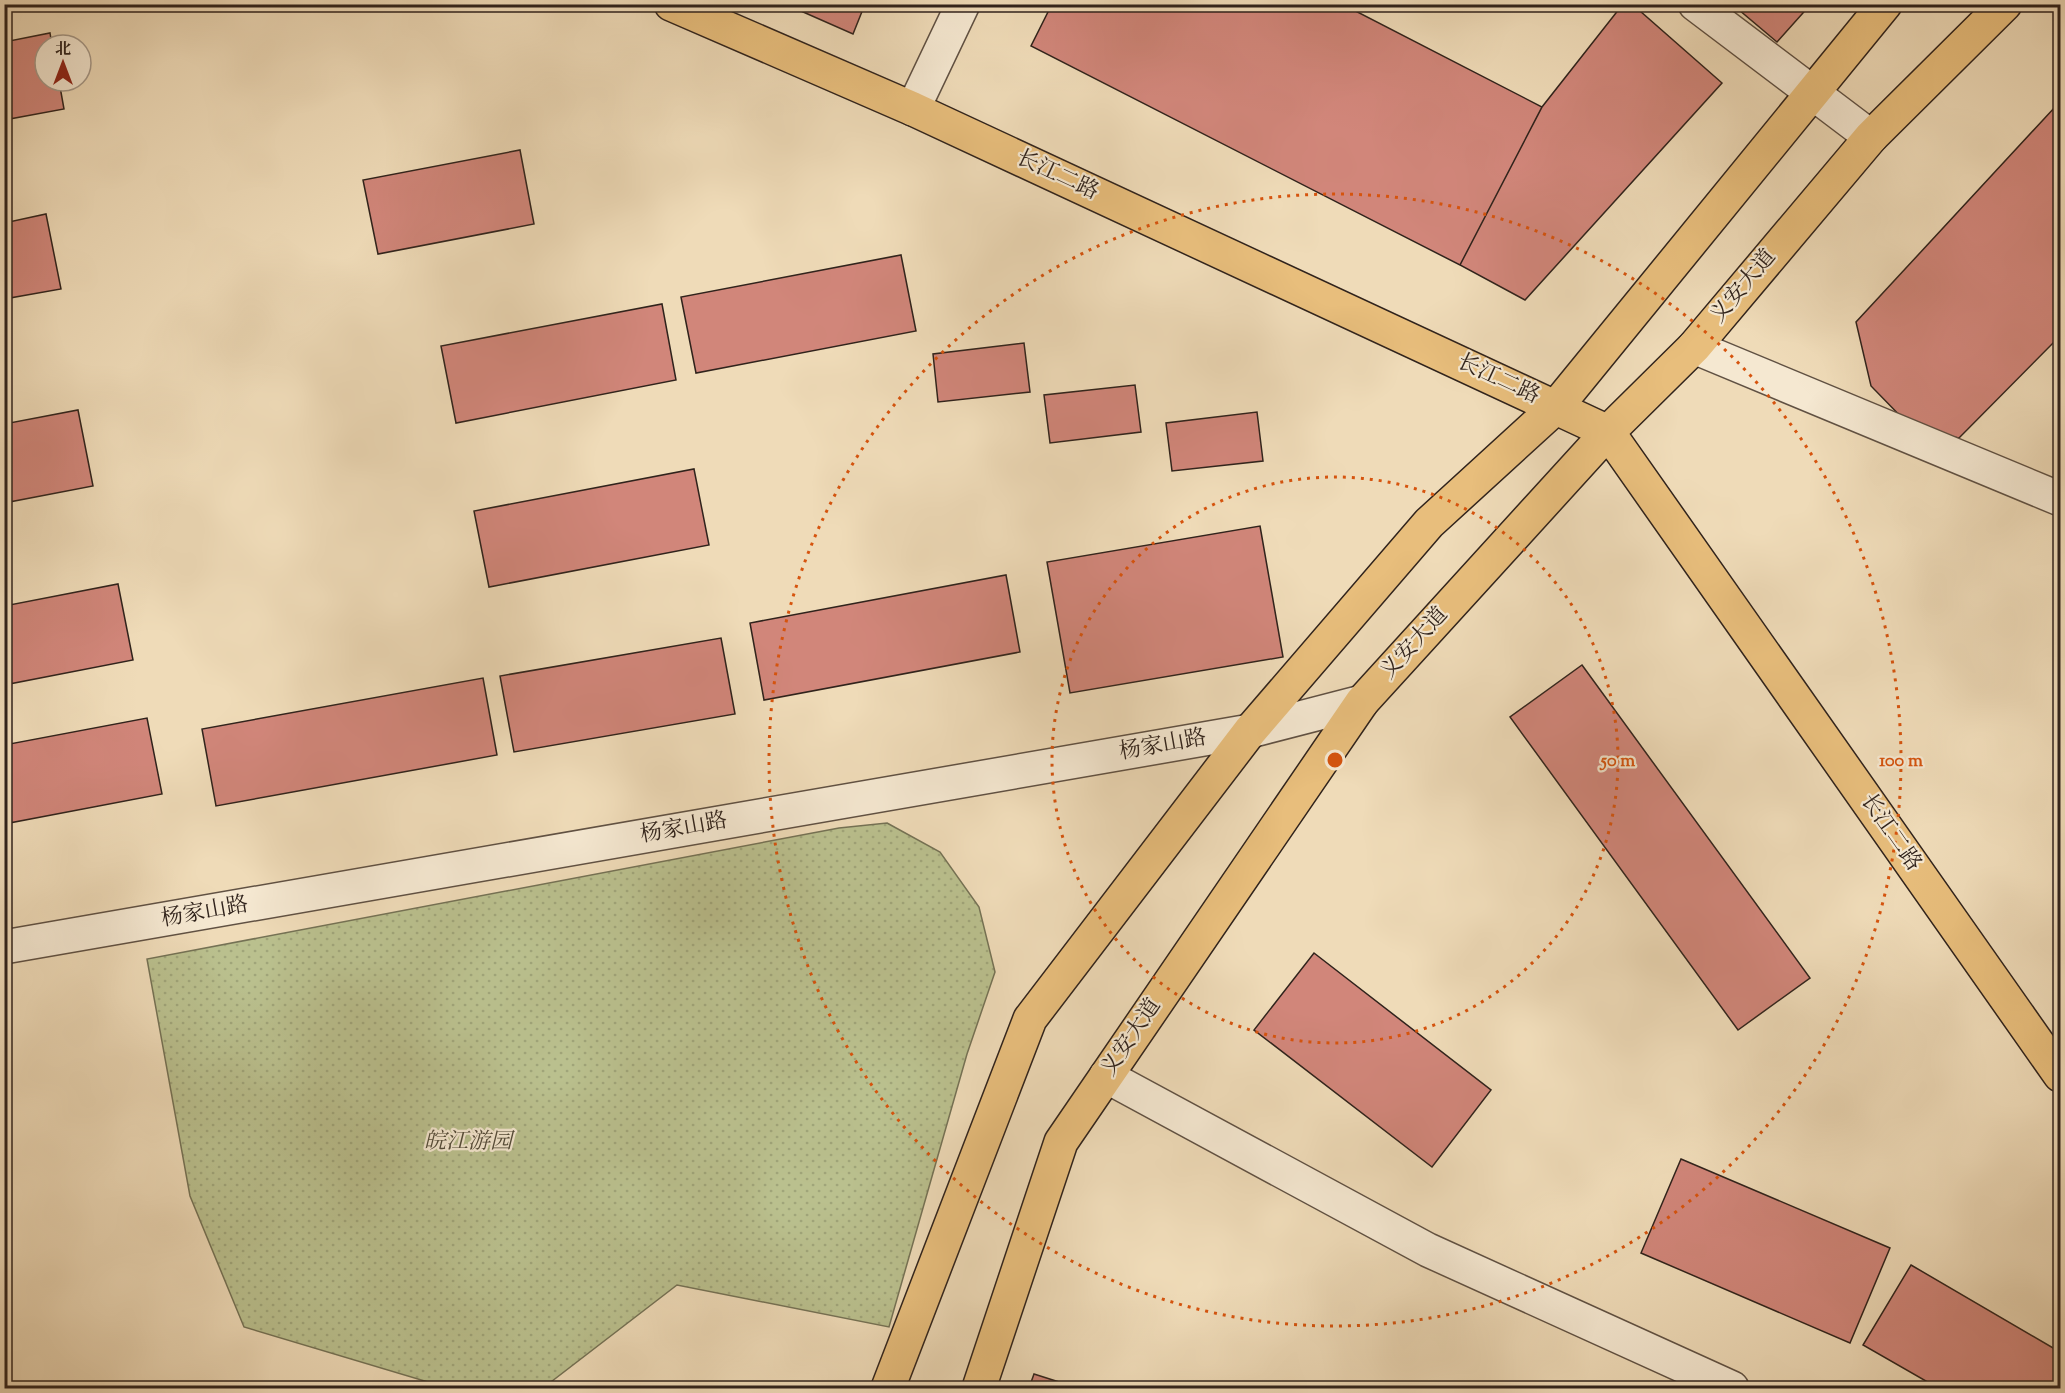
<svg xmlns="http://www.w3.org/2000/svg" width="2065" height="1393" viewBox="0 0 2065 1393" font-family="'Sorts Mill Goudy','Noto Serif SC',serif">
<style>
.park{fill:url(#park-dots);stroke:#757255;stroke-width:1.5}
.building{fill:#d1867a;stroke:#30231c;stroke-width:1.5}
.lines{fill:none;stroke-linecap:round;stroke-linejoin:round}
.minor-casing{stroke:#605143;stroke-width:36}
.major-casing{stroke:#30231c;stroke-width:36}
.minor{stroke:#f5e8d1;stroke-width:33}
.major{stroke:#e8be7c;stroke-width:33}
.ring{fill:none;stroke:#d6540e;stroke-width:3;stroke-dasharray:3 6}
.labels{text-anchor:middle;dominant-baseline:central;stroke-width:4.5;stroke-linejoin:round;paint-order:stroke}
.street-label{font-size:22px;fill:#30231c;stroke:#f5e8d1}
.park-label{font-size:22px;font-style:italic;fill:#524a38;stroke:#f5e8d1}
.centre{fill:#d6540e;stroke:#f5e8d1;stroke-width:3}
.ring-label{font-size:18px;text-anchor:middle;font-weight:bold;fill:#d6540e;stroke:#f5e8d1;stroke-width:4.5;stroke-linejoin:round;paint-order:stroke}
</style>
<defs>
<pattern id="park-dots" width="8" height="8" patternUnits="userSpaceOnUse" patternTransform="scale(1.5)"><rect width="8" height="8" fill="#bac08e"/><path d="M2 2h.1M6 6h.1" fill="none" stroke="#a0a57a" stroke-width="1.8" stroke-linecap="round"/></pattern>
</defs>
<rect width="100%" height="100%" fill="#efdbb8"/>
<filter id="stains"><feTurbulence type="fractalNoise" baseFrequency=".00333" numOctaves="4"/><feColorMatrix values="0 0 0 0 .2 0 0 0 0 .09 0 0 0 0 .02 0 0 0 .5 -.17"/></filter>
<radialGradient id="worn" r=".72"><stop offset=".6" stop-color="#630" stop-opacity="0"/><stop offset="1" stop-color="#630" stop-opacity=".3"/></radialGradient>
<path class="park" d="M887,823L940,852L979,907L995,972L967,1054L889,1327L677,1285L543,1388H448L244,1327L190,1196L147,959L839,828Z"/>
<path class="building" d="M785,4H865L853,34Z
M1052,4H1342L1542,107L1460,265L1031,46Z
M1623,4H1632L1722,83L1525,300L1460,265L1542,107Z
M1732,4H1811L1777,42Z
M50,33L52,45H45V81H59L64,109L4,120V42Z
M2055,107L2060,108V336L1959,438L1913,429L1871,386L1856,322Z
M520,150L534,224L378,254L363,180Z
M46,214L61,289L4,299V223Z
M901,255L916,331L696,373L681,297Z
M662,304L676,380L456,423L441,346Z
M1024,343L1030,392L938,402L933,354Z
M1135,385L1141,432L1050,443L1044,395Z
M78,410L93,486L4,503V424Z
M1257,412L1263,461L1172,471L1166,423Z
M694,469L709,545L489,587L474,511Z
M1260,526L1283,657L1070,693L1047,562Z
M1006,575L1020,652L764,700L750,623Z
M118,584L133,660L4,685V606Z
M721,638L735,714L514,752L500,676Z
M1582,665L1810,978L1738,1030L1510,717Z
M483,678L497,755L216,806L202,729Z
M147,718L162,794L4,824V745Z
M1314,953L1491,1090L1432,1167L1254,1030Z
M1681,1159L1890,1248L1850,1343L1641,1253Z
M1911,1265L2060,1352V1388H1938L1863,1345Z
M1034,1374L1078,1388H1029Z"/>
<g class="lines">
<g class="minor-casing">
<path id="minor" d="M1695,4L1871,137
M913,109L963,4
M1694,347L2060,499
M4,947L1250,731L1362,702
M1106,1076L1428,1250L1732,1388"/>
</g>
<g class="major-casing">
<path id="major" d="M671,4L913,109L1608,432L2060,1075
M888,1388L1030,1019L1250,731L1429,523L1556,407L1885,4
M979,1388L1061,1142L1362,702L1608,432L1694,347L1871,137L2005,4"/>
</g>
<use href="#minor" class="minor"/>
<use href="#major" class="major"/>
</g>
<g class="ring">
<circle cx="1335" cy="760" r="283"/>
<circle cx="1335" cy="760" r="566"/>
</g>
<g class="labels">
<g class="street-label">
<text transform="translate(1057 176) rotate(25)">长江二路</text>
<text transform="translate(1744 287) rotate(-50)">义安大道</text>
<text transform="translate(1498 380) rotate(25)">长江二路</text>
<text transform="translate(1415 644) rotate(-48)">义安大道</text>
<text transform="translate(1163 746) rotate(-10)">杨家山路</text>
<text transform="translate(684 829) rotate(-10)">杨家山路</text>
<text transform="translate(1890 833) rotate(55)">长江二路</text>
<text transform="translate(205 913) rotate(-10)">杨家山路</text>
<text transform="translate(1132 1038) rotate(-56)">义安大道</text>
</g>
<g class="park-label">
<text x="468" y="1143">皖江游园</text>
</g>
</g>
<circle cx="1335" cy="760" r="9" class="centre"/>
<g class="ring-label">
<text x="1618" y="766">50 m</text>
<text x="1901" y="766">100 m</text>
</g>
<rect width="2065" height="1393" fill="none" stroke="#efdbb8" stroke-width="24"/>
<rect x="6" y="6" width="2053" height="1381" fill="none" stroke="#30231c" stroke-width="3"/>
<rect x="12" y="12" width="2041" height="1369" fill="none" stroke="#30231c" stroke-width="1.5"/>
<g transform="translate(63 63)"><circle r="28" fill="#f5e8d1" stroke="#a69989" stroke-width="1.5"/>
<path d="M0-4.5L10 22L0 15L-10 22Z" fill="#8f2418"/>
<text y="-9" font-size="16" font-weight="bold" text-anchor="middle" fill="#30231c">北</text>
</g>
<rect width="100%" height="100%" filter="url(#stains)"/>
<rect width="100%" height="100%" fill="url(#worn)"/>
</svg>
